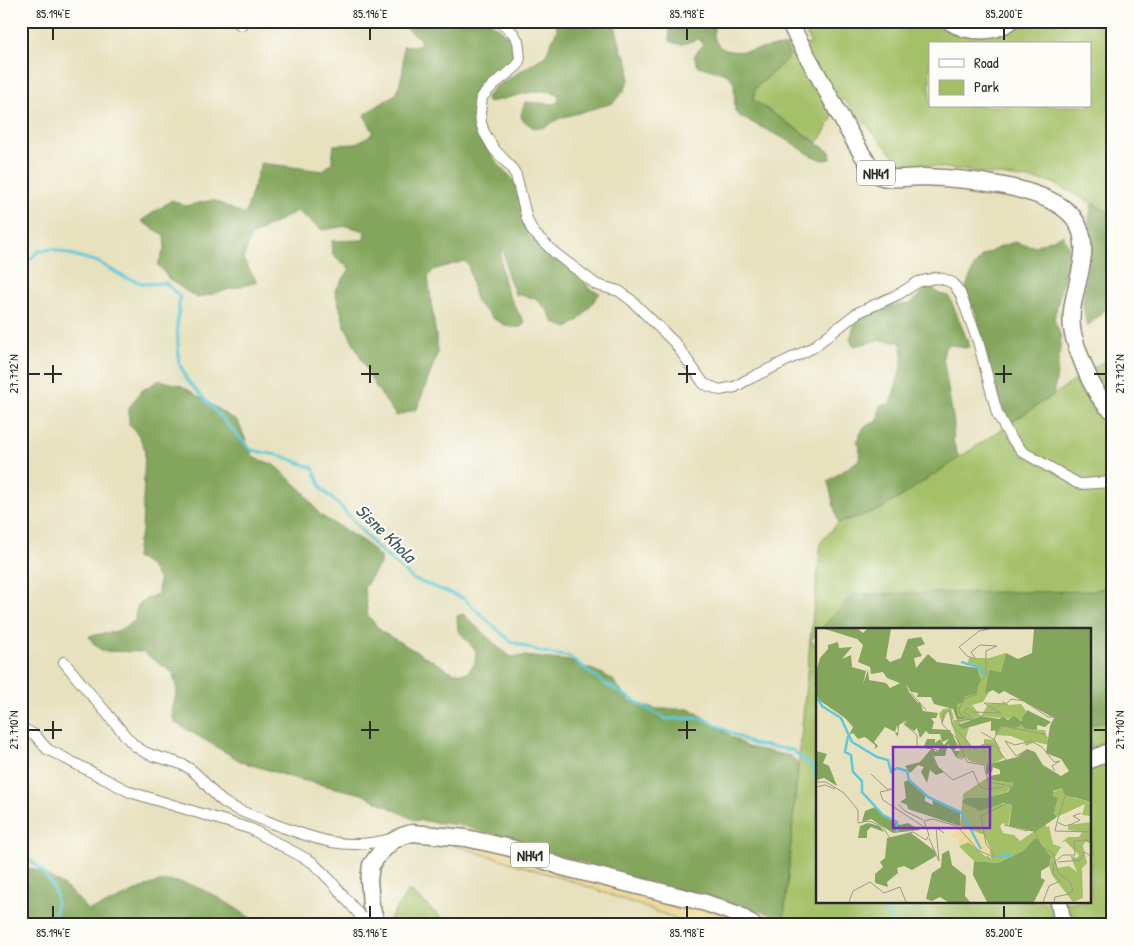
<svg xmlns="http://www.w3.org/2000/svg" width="1134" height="946" viewBox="0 0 1134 946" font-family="'Patrick Hand',sans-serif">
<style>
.green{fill:#a4c067;stroke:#687649;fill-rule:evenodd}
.forest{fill:#83a65c;stroke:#576844}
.sand{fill:#eeda9e;stroke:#8c8264}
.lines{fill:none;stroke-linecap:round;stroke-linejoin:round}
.stream{stroke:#5ec9d8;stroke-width:3}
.minor-casing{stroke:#898674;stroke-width:12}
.trunk-casing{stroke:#898674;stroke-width:19}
.minor{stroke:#fff;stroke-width:10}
.trunk{stroke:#fff;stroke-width:16}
.ticks{fill:none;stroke:#2b2b2b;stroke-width:2}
.labels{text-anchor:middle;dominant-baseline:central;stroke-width:4.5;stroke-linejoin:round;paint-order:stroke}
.shield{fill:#fdfcf7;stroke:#6a6a68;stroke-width:1}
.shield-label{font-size:15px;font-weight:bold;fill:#2b2b2b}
.water-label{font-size:18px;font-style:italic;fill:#3a5a5f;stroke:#fdfcf7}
.inset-river{fill:none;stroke:#5ec9d8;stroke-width:2.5}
.inset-road{fill:none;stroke:#9c9883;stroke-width:1}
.view{fill:#7b2cbf;fill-opacity:0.15;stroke:#7b2cbf;stroke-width:2.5}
.inset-edge{fill:none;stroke:#2b2b2b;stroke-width:2.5}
.neatline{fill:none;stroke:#2b2b2b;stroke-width:2}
.ticks-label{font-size:12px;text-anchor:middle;fill:#2b2b2b}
</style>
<rect width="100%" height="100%" fill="#fdfcf7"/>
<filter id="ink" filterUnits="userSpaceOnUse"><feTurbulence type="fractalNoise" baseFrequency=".02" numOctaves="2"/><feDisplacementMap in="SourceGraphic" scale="10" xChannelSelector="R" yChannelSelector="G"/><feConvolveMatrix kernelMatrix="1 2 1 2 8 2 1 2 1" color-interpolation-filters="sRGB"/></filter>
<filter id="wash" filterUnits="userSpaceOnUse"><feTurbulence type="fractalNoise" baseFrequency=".0096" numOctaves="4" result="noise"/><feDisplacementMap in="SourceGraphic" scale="20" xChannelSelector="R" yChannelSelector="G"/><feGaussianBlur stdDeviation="1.12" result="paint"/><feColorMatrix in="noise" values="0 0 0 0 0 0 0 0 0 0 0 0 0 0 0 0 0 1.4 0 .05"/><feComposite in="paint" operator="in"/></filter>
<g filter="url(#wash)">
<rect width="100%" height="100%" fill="#e7e1be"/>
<path class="green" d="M800,21H949L953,24L1010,21H1113V214L1051,182L930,166L901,164L843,99L818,143L753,100L755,89L785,61L788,55L785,46L811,44ZM930,44H1090V106H930Z
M1113,355V585L1094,591L818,630V632L810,641L818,645V902H1090V726L1113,719V925H798L784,918L810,641L821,542L838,523L882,509Z
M409,890L450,925H385Z"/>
<path class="forest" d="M415,21H489L512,38C514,44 517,52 516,57C512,78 472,68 473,104C474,129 484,147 500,166C504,170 509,175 513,180C522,196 523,217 527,235L584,279L589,289L600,293L580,319L568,328L554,323L547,310L535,298L515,294L507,273L504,252L501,250C500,283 508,296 525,323L521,327H509L492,318L476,302L468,264L464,261L433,270L428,277L438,352L417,409L396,416L374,384L345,326L335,291L350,269L333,255L332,241L364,240L365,231L347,226L322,230L297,211L251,236L243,259L257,282L197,298L170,280L158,265L165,247L164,235L141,221L172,200L185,206L213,200L245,215L261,163L323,171L332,162L334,145L355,144L374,133L364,115L397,93L403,71V46H420V39L407,29Z
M556,21H614L622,52L626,56L629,67V79L624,91L613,103L560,118L545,127L539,128L532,127L522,119L521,115L525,102L554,104L559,101L558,94C536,85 510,100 487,102L486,97L495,87L545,56L557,30Z
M675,21H715C707,60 742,52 766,48C772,46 779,47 785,46L789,55L785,61L755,88L753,100L830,152L831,159L823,160L812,156L789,141L739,116L735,111L734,83L731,78L726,74L698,66L694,56L703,45L700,39C687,41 684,48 670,41L669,26Z
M1092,203L1113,214V302L1087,327L1083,304L1088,259L1089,220Z
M1063,235L1068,245V259L1054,319L1061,337L1056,381L1053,395L1009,424L995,387L977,316L965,290L974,267L982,256L1002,246L1015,242L1024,245L1035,246Z
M933,288L939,294L949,296L970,347L964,348L949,344L945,348L943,358L954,424L953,441L959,458L882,509L838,523L828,481L859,460L860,447L857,441L864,427L878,421L880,405L890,404C895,387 908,357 900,342L879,340L854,346L850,340L854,326L861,317L887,306L910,304L926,289Z
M160,380L182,386L238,422L253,457L274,465L303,491L320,515L366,543L380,557V564L364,588L368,616L382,632L454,673H467L475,663L476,651L458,630L457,616L463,614L499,648L511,657L524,656L569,661L603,674L613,680L629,701L656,709H691L747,747L791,756L798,765L784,918L622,875L460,825L415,820L362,794L297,779L242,762L174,722L172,711L177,690L173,673L143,652L102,651L94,644L89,636L117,631L135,621C136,601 141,600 158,594L159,580L150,566L136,558L138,541L142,532L145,449L139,436L129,424V408L141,391Z
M1113,585V719L1090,726V630H820L853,594L1094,591Z
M21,865C48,874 71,887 87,910C110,906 130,892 152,884C187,871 231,906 260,924L268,925H21Z"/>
<path class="sand" d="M460,825L622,875L784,918L798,925H694L578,883L453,845Z"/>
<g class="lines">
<path class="stream" d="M21,267L39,251L52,249L98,262L124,277L145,284L166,283L180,297L177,325L179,363L187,380L251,450L282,456L313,468L322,489L342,508L375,546L413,579L463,598L510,641L538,651L569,657L606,684L666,719L703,718L752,744L792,750L813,767L818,783
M21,854C35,863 53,879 56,897C57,906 54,916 52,925
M880,902L894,925"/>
</g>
</g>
<g filter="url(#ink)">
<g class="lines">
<g class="minor-casing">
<path id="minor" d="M236,21L241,25
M500,21L513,33L518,41L520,58L517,66L493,85L482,97L480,112L481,123L484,132L494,149L511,167L516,175L527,219L533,232L556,254L597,285L619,291L631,300L675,343L704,384L720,390L735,387L745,381L812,348L857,313L899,294L918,282L935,278L943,279L953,283L960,293L978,341L997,413L1010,437L1023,452L1077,483L1081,484L1113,482
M64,662C81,683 98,703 115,723C122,731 129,742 138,748C152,759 172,758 187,767C203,776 210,793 225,803C241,813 258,817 274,824C317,840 346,851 391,839
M21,728L35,735L47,749L130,792L251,829L312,862L331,881L368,925"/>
</g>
<g class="trunk-casing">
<path id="trunk" d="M789,21C800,44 813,66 825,88C837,110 849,133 862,154C867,161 871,170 878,175C887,181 912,177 923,177C962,178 1048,186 1073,217C1099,250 1067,292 1072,328C1073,339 1084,367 1089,378C1095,390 1102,404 1113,411
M949,21C966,33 994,34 1010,21
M1090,760L1113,750
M1059,902L1063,925
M377,925L371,905L369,880L371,865L379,854L391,842L402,836L412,833L466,838L511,848L562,867L706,903L739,915L753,925"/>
</g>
<use href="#minor" class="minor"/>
<use href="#trunk" class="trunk"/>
</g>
</g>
<path class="ticks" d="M53,28V40M370,28V40M687,28V40M1004,28V40M53,365V383M370,365V383M687,365V383M1004,365V383M28,374H40M44,374H62M361,374H379M678,374H696M995,374H1012M1094,374H1106M53,721V739M370,721V739M687,721V739M28,730H40M44,730H62M361,730H379M678,730H696M1094,730H1106M53,906V918M370,906V918M687,906V918M1004,906V918"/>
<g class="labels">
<g class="shield">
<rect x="857" y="160.5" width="38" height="25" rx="4"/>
<rect x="511" y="842.5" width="38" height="25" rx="4"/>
</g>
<g class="shield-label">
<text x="876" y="173">NH41</text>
<text x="530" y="855">NH41</text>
</g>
<g class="water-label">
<text transform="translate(386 533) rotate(44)">Sisne Khola</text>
</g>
</g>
<g transform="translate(816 628)">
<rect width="275" height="275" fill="#e7e1be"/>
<path d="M190,25L185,44L173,43L172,66L167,74L156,77L165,88L172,76H186L187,73L193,77L205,76L210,83L207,92L165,88L144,95L146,100L153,99L150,110L157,121L168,116V111L179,112L188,130L172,138L154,133L149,128L147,131L141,128L144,123L132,83L126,96L123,86L127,81L135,80L138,90L136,94L153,90L141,88V76L148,69L160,66L165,50L161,40L152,36L153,30H173ZM205,97L209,101L229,102L233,117L219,114L210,118L208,113L195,108L179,107V101L185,98ZM174,148L175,152L199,155L191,164L170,170H150L196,177L192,198L187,195L184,198L187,205L198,207L204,213L230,195V199L233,198L237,216L245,219L239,229L241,240L253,238L261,244L254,227L261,230L263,227L249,213L245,215L252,209H263L266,204L252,202V197L275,194V215L269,214L267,218L271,235L266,240L267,270L257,274L236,247L232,235L235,232L218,211L207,223L182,235L158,233L143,218L153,214L170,229L175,222L168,207L144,198L147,166ZM246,160L258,170L275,174V188L266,187L269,176L241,189L238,187L242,169L237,168V164Z" fill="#a4c067"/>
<path d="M9,1H42L47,5L51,1H75L70,30L74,34L85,30L92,11L105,9L109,16L101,19L106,28L98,30L100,40L112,26L121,34L161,40L165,51L160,66L148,69V74L141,76L142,88L153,90L141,92L137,81L118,76L115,69H101L102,65L95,64L90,56L93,64L102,75L104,74L107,83L122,85L120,90H115L118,94L116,101L134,102L142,118L138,123H144L141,128L148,133L140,129L132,116L129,128H118L124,120L108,118L111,111H119V115L124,111L128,117L133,111L126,114L124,106H113L110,103L104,110L101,100L98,103L89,97L91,92L83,97L82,109L79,105L82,104L81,97L79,104L69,99L58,114L62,118L59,121V117L49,109L42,111L37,105L33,107L37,99L29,90L0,70V44L4,30L12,21V17L22,14L23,20L36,19L26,31L35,27L36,39L50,43L47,56L52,42L53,52L70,55L74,60L84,55L71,50L67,44L55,46L54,39L42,34L47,17L41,11ZM218,1H275V174L249,167L246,160L237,163V168L242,169L238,186L241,189L219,204L193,198L196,177L187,175L164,183L146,174L150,170H170L192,164L198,155L174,152V148L184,146V142L177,139L176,144L170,147V137L201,129L211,121L219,124L227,137L245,148L253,143L245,131L230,125L234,98L238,90L188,63L183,66L177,62L169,66L173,42L185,44L190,25L202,31L216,25ZM211,82L235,94L229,99L221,97V102L209,101L205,97L199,100L185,98L180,105V102L175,103V93L147,101L142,97L165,88L183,91L187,89L192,92L198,88L205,93ZM116,120L121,125L117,128L122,139L128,144L120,147L114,142L111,155L105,144L108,139L102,137L94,145L89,138L104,134ZM0,123L11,126L7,135L13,138L21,158L8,150L0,152ZM92,152L109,167V173L117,177L116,172L144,184V198L92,181L91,177L84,174L90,170L88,154ZM59,179L69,189L84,197L92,195L104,202L77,205L55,191L46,194L49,183ZM52,195L64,198L68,204L55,199L51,203V210H42L44,198ZM95,205L119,223L120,228L96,242L88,238L81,240L82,245L71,254L72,259L59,255V246L67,239L64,234L69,230L71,210ZM218,211H221L235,229L233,238L225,243V250L229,252L218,274H171L157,247L158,233L182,235L207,223ZM133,222L136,237L150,248L149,268L154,274H132L124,269L116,273L110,271L116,245L125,239L126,226Z" fill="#83a65c"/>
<path d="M144,198L168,207L176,231L152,214L143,218L142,208L136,210L135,205L139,206L140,200Z" fill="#eeda9e"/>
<path class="inset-river" d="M145,34L165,40L168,48M0,68L6,78L25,90L36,114L61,129L72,132L75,144L81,140L91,143L93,152L112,169L146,185L165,221M32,108L29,124L35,127L37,144L46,153V164L67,187L81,194V204M179,229L195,227"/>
<path class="inset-road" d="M93,62L91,66L98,80L88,96L101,107V118L121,122L118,130L122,139L137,152L157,143L163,157L169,161L188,159M95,65L110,82M154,92L144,86L143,81L149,70L160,67L162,56L170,48V23L181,18L164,17L155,24L160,31L151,28L143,19L163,3L173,1M137,93L157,91L148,84L152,80L157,84L185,85L168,75L190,76L195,71L208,73L232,89H254L260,76L275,69M165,104L179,112M184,121L178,111L186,98L228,106L235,114L239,90M217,137L213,125L209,123L200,128L189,113L199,117L215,113L226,119L238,134L244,133L236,138L239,143M55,146L71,161H78L64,164L67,172L108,199M0,154H10L28,165L42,182V195L53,193L66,198L74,210L97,204L110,212L113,207L108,193L117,191L141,198L162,222L177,229L178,226L170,216L165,188L192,175L195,158L172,154L168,137L151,134L142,112L126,96L128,85L134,82L136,97L158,121L169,116L179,118L190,132L198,134L209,126L214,131L216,140L223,150L219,171L225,177L217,200L225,218L237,225L242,244L248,249M0,159L9,157L19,161M82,176L89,183L107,192M265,185L257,188L264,192L256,196L249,198L241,194L239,203L275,204M241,194L249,168M188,197L211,203L216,197M113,210L123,233M123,233L120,199L128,205M242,234L264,232L268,224L275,228M33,274L37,263L54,254L68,265L84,259L90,274M227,274L233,258L244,253L237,245L238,235L247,227H259L258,213L271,212L275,216M238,274L239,269L253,266L257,262L254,254L245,247"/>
<path class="view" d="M77,119H174V200H77Z"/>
<rect width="275" height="275" class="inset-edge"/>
</g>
<rect width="1134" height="946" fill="none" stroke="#fdfcf7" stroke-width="55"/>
<rect x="929" y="42" width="162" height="65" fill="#fdfcf7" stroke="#a9a8a5"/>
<rect x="939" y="59" width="25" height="8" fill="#ffffff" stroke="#a9a8a5"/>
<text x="974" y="68" font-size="15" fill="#2b2b2b">Road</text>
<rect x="939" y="80" width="25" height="15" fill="#a4c067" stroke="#a9a8a5"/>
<text x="974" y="92" font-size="15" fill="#2b2b2b">Park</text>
<rect x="28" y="28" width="1078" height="890" class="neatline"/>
<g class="ticks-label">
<text x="53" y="18">85.194°E</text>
<text x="370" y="18">85.196°E</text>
<text x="687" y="18">85.198°E</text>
<text x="1004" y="18">85.200°E</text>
<text transform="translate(14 374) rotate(-90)" y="4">27.712°N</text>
<text transform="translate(1120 374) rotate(-90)" y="4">27.712°N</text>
<text transform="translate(14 730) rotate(-90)" y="4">27.710°N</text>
<text transform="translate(1120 730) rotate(-90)" y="4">27.710°N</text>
<text x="53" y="937">85.194°E</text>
<text x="370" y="937">85.196°E</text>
<text x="687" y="937">85.198°E</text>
<text x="1004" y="937">85.200°E</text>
</g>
</svg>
